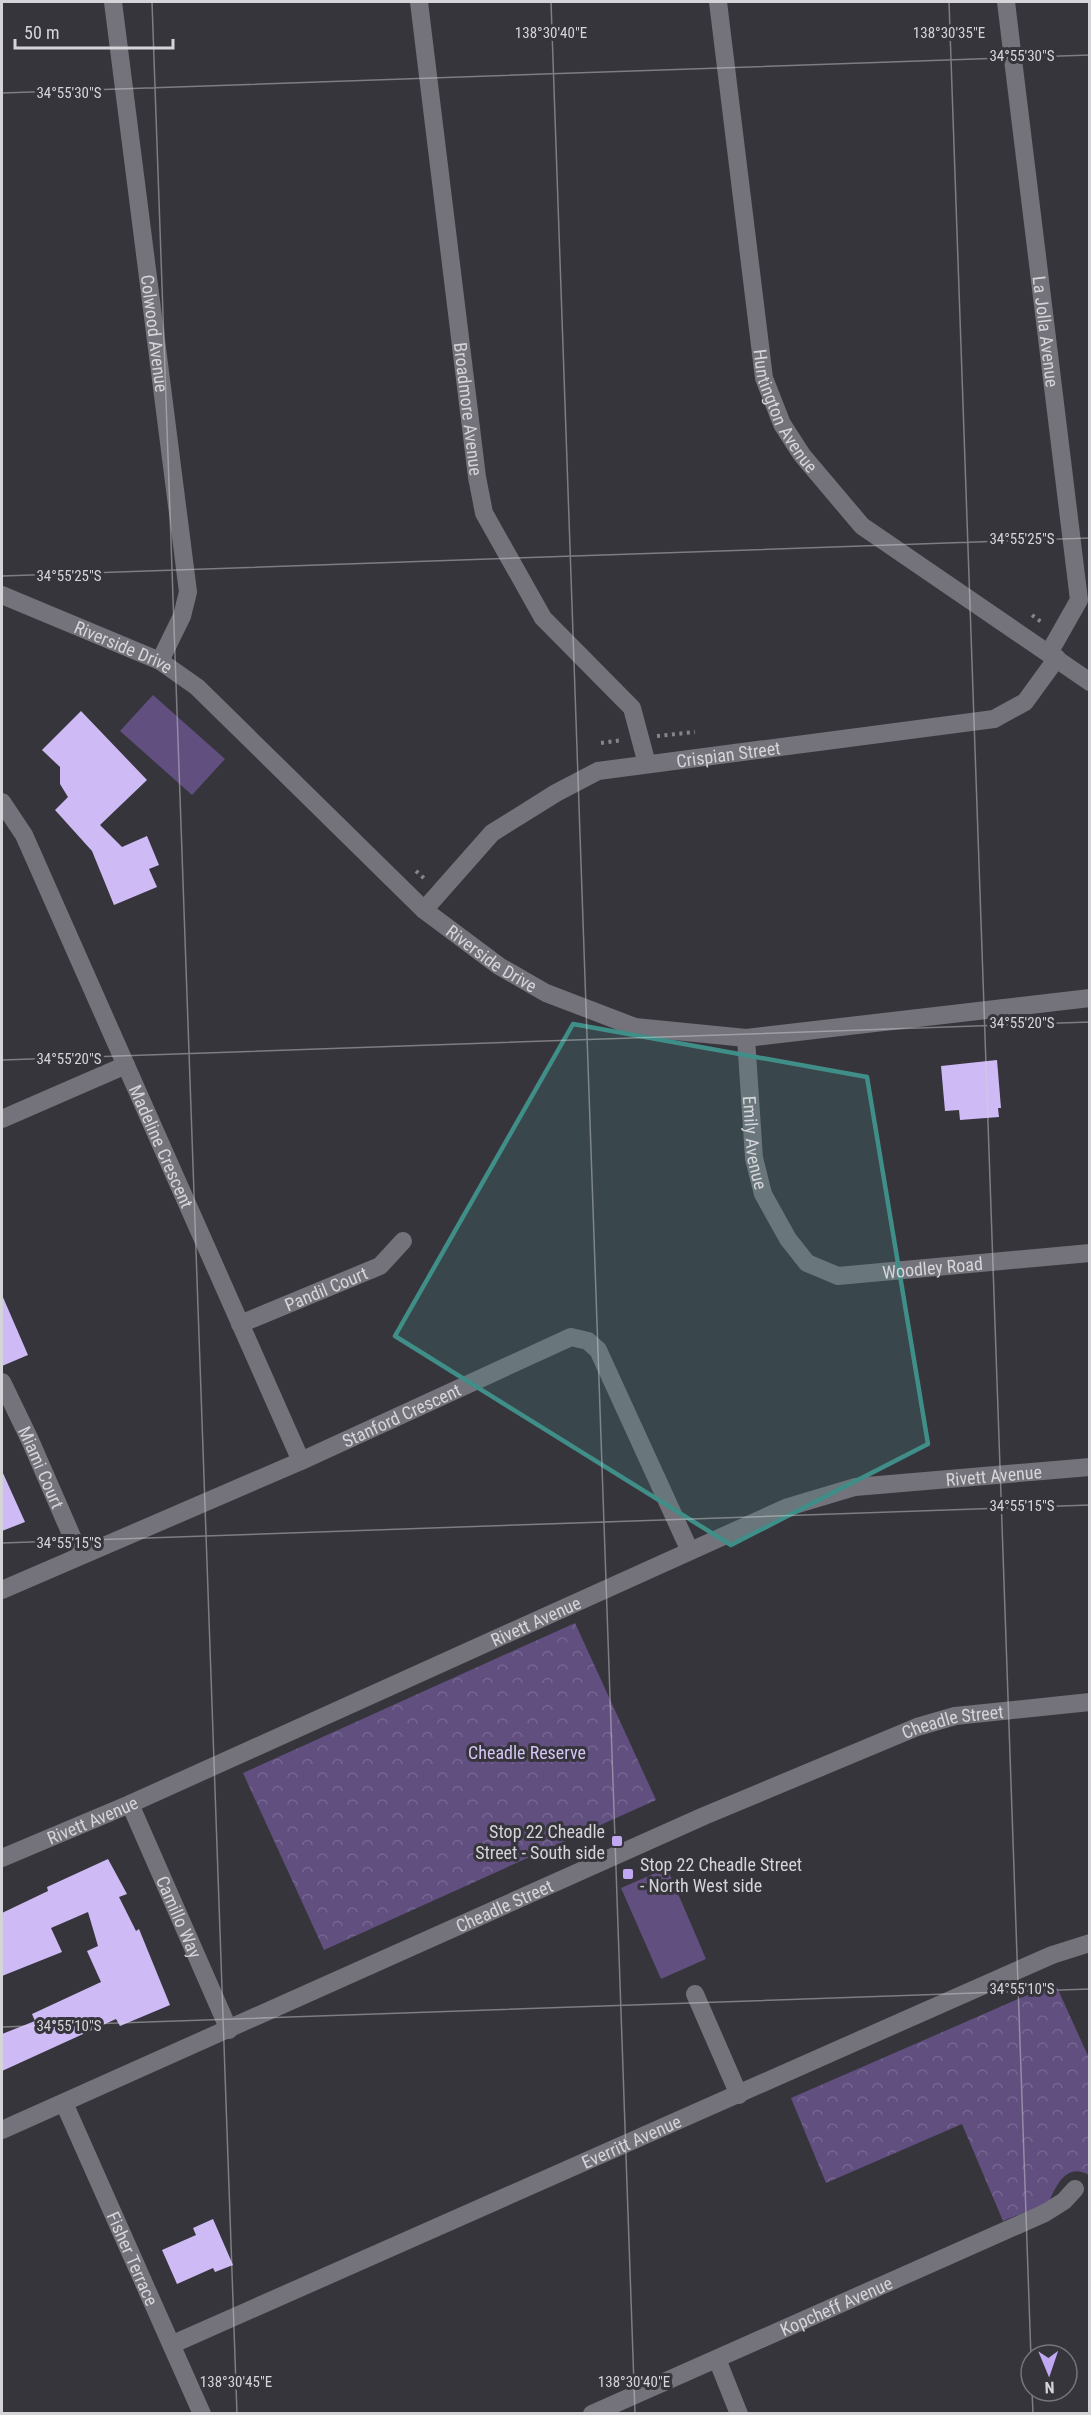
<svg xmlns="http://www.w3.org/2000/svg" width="1091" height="2415" viewBox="0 0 1091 2415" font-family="'Roboto Condensed',sans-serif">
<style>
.park{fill:url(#park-crowns)}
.pitch{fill:#604f7f}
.building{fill:#cebbf6}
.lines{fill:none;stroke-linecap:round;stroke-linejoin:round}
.path{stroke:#87858b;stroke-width:4;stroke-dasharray:3 4.5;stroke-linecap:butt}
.minor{stroke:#74727a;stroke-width:18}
.marked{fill:#408e88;fill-opacity:0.2;stroke:#408e88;stroke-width:4.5;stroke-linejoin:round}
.ticks{fill:none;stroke:#d5d4d8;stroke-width:1.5;stroke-opacity:0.45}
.poi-dot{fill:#c1a8f3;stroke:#37353c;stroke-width:2}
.labels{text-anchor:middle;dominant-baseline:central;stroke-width:6;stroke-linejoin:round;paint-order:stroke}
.street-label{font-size:18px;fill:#d5d4d8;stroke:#37353c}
.park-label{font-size:18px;fill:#d5c5f5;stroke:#37353c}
.poi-label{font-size:18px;fill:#d5d4d8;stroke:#37353c;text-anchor:end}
.ticks-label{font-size:15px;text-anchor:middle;fill:#d5d4d8;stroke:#37353c;stroke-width:6;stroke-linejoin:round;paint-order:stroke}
</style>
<defs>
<pattern id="park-crowns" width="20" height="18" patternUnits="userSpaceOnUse" patternTransform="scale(1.5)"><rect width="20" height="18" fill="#604f7f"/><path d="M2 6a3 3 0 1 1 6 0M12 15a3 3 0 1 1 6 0" fill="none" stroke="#766790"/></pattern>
</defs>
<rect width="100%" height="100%" fill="#37353c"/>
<path class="park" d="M575,1623L656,1800L324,1950L243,1773Z
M1055,1983L1089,2058V2175C1067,2162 1056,2185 1049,2202L1003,2221L962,2124L826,2183L791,2098Z"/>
<path class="pitch" d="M153,695L225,759L192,795L120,731Z
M667,1868L706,1959L661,1979L621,1888Z"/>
<path class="building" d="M81,711L147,780L100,825L122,847L147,836L159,865L149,869L157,887L114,905L92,851L55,810L68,797L60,784V767L42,750Z
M997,1060L1001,1108H998L999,1117L960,1120L959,1110L945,1111L941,1066Z
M2,1295L28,1355L2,1366Z
M2,1471L25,1522L2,1531Z
M108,1859L127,1894L119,1897L136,1931L139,1929L170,2005L120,2026L116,2019L2,2071V2034L35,2021L32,2014L101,1982L87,1951L98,1946L88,1912L51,1928L62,1952L2,1976V1913L48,1891L47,1887Z
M213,2219L233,2265L215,2272L213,2268L177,2284L162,2250L196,2235L193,2228Z"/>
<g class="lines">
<path class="path" d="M1032,615L1044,624
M657,736L695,732
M601,743L623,740
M416,871L427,881"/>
<g class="minor">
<path id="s1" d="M113,2L188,592L182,616L160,661"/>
<path id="s2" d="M419,2L477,477L484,513L543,618L632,708L647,764"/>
<path id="s3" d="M718,2L764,378L782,424L802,455L862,526L1090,682"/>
<path id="s4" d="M1006,2L1079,600L1049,653"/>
<path id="s5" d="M2,595L160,661L197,687L424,910L499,966L546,993L635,1027L746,1038L1090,998"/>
<path id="s6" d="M2,802L24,835L301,1461"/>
<path id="s7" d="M424,910L492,833L556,793L598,771L994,719L1025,702L1057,658"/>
<path id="s8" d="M746,1038L754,1158L763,1194L788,1239L807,1263L838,1276L1090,1253"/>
<path d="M2,1119L126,1065"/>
<path id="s9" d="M240,1324L380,1266L403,1241"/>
<path id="s10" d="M2,1382L30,1440L80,1555"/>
<path id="s11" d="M2,1590L301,1461L571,1337L588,1341L598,1350L689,1549"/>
<path id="s12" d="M130,1804L229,2030"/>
<path id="s13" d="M2,1858L130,1804L788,1507L855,1487L1090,1467"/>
<path d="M695,1994L739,2095"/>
<path id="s14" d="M64,2103L202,2414"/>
<path id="s15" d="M2,2130L704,1816L917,1727L955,1716L1090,1702"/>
<path id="s16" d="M173,2344L1052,1955L1090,1943"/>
<path d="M717,2359L739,2414"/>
<path id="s17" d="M592,2414L1045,2213L1064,2201L1075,2189"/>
</g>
</g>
<path class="marked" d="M573,1024L867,1077L928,1444L731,1545L395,1336Z"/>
<path class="ticks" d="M152,2L237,2414M551,2L635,2414M949,2L1031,2358M2,93L1090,55M2,576L1090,538M2,1060L1090,1022M2,1543L1090,1505M2,2027L1090,1989M1032,2391L1033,2414"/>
<g class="poi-dot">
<rect x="611" y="1835" width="12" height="12" rx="3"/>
<rect x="622" y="1868" width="12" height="12" rx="3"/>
</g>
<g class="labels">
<g class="street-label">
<text stroke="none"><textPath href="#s4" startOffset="332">La Jolla Avenue</textPath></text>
<text stroke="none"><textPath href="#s1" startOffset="334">Colwood Avenue</textPath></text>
<text stroke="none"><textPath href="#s3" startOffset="417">Huntington Avenue</textPath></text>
<text stroke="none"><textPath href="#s2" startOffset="410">Broadmore Avenue</textPath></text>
<text stroke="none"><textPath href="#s5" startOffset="132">Riverside Drive</textPath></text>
<text stroke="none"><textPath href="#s7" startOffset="357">Crispian Street</textPath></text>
<text stroke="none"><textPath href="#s5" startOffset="618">Riverside Drive</textPath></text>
<text stroke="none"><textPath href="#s8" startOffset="105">Emily Avenue</textPath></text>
<text stroke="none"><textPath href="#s6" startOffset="380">Madeline Crescent</textPath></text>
<text stroke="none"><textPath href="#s8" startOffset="368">Woodley Road</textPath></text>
<text stroke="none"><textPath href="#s9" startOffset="93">Pandil Court</textPath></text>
<text stroke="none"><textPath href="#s11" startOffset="436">Stanford Crescent</textPath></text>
<text stroke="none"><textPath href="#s10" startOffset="94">Miami Court</textPath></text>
<text stroke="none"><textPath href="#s13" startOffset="1070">Rivett Avenue</textPath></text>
<text stroke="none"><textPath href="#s13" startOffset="584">Rivett Avenue</textPath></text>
<text stroke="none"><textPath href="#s15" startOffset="1036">Cheadle Street</textPath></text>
<text stroke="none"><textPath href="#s13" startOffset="98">Rivett Avenue</textPath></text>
<text stroke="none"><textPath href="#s15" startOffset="550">Cheadle Street</textPath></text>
<text stroke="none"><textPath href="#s12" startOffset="123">Camillo Way</textPath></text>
<text stroke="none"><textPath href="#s16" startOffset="501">Everritt Avenue</textPath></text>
<text stroke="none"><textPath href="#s14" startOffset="170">Fisher Terrace</textPath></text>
<text stroke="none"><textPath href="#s17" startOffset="267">Kopcheff Avenue</textPath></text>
</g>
<g class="park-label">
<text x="527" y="1752">Cheadle Reserve</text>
</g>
<g class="poi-label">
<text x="605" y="1831">Stop 22 Cheadle<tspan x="605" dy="21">Street - South side</tspan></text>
<text x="640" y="1864" text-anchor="start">Stop 22 Cheadle Street<tspan x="640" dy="21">- North West side</tspan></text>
</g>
</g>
<g class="ticks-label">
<text x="551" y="38">138°30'40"E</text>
<text x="949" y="38">138°30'35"E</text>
<text x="1022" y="61">34°55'30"S</text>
<text x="69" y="98">34°55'30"S</text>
<text x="1022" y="544">34°55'25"S</text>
<text x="69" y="581">34°55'25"S</text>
<text x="1022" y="1028">34°55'20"S</text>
<text x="69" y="1064">34°55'20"S</text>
<text x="1022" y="1511">34°55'15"S</text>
<text x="69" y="1548">34°55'15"S</text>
<text x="1022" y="1994">34°55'10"S</text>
<text x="69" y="2031">34°55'10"S</text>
<text x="236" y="2387">138°30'45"E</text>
<text x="634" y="2387">138°30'40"E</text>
</g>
<rect width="1091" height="2415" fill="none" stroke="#d5d4d8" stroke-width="6"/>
<g transform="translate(1049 2373) rotate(178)"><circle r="28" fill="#37353c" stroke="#76757a" stroke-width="1.5"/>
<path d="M0-4.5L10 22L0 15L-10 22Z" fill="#c1a8f3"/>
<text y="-9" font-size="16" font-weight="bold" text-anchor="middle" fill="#d5d4d8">N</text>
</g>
<path d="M15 39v9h158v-9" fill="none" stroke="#d5d4d8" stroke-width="3"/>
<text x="24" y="39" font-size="18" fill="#d5d4d8" stroke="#37353c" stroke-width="4.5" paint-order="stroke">50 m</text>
</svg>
